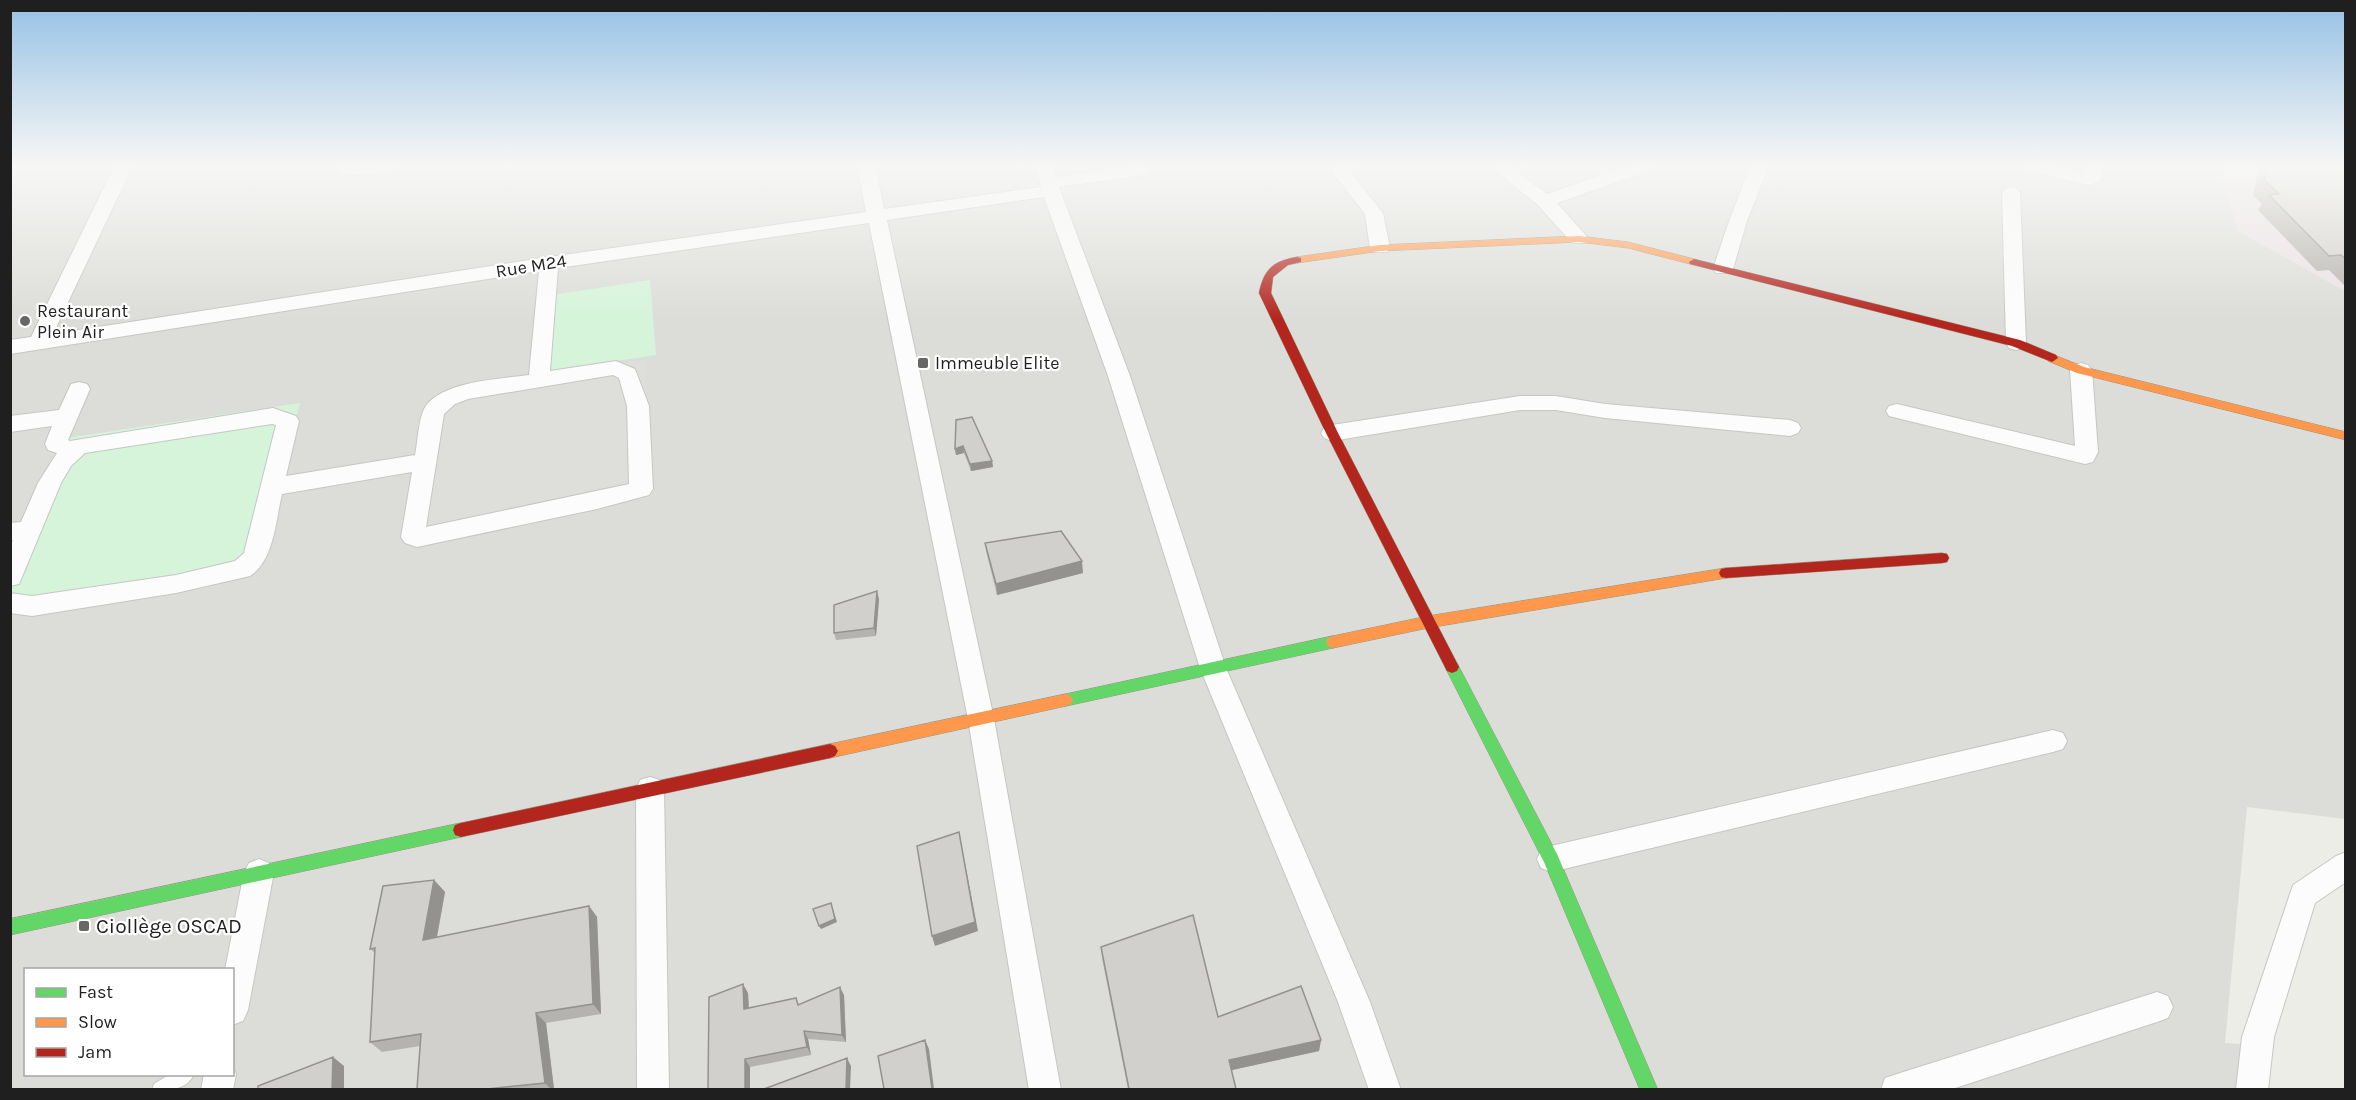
<svg xmlns="http://www.w3.org/2000/svg" width="2356" height="1100" viewBox="0 0 2356 1100" font-family="Karla,sans-serif">
<style>
.residential{fill:#dcdcd9;fill-rule:evenodd}
.industrial{fill:#ebe1e5}
.park{fill:#d5f4da}
.parking{fill:#dededb}
.lines{fill:none;stroke-linecap:round;stroke-linejoin:round}
.lane-casing{stroke:#c6c6c4;stroke-width:2}
.street-casing{stroke:#c6c6c4;stroke-width:2}
.fast-casing{stroke:#92987f;stroke-width:1}
.slow-casing{stroke:#92987f;stroke-width:1}
.jam-casing{stroke:#92987f;stroke-width:1}
.lane{fill:#fcfcfc;fill-rule:evenodd}
.street{fill:#fcfcfc;fill-rule:evenodd}
.fast{fill:#63d668;fill-rule:evenodd}
.slow{fill:#ff974d;fill-rule:evenodd}
.jam{fill:#b3261e;fill-rule:evenodd}
.wall{fill:#b5b3af}
.shaded-wall{fill:#93928f}
.building{fill:#d2d0cc;stroke:#93928f;stroke-width:1.5}
.poi-dot{fill:#676765;stroke:#fff;stroke-width:2}
.labels{text-anchor:middle;dominant-baseline:central;stroke-width:4.5;stroke-linejoin:round;paint-order:stroke}
.street-label{font-size:18px;fill:#1f1f1f;stroke:#fff}
.poi-label{font-size:18px;fill:#1f1f1f;stroke:#fff;text-anchor:start}
.near-poi-label{font-size:21px;fill:#1f1f1f;stroke:#fff;text-anchor:start}
</style>
<rect width="100%" height="100%" fill="#edede8"/>
<path class="residential" d="M10,165H2219L2238,231L2346,291L2345,819L2247,807L2225,1043L2254,1045L2253,1089H11ZM26,970H232V1074H26Z"/>
<path class="industrial" d="M2219,165H2345V291L2238,231Z"/>
<path class="park" d="M650,280L656,355L545,372L546,296Z
M300,403L257,560L11,603V566L67,438Z"/>
<path class="parking" d="M646,360L645,493L417,533L439,392Z"/>
<g class="lines">
<g class="lane-casing">
<path id="lane" d="M170,1074H194C187,1091 167,1090 152,1090L154,1084Z"/>
</g>
<g class="street-casing">
<path id="street" d="M115,165H133L53,334L549,257L866,212L857,165H875L884,209L1041,187L1035,165H1053L1056,177L1139,165L1148,166L1151,170L1148,174L1142,175L1059,187L1130,376L1226,668L1370,1002L1401,1090H1369L1338,1002L1200,668L1108,376L1044,197L887,220L994,719L1061,1090H1029L968,719L869,223L558,268L550,371L616,361L635,369L649,406L653,489L649,495L597,509L417,547L405,543L401,537L412,472L282,494C276,519 274,561 250,576L176,593L32,616L10,613V593L32,596L176,575L235,561L244,553L276,425L272,424L85,453L71,466L61,483L22,577L19,584L10,586V546L13,540L10,541V523L21,522L38,483L57,453L48,450L45,444L52,426L10,432V416L59,410L71,384L79,382L87,384L90,389L68,440L70,441L273,408L296,416L299,421L286,476L415,455C418,441 418,422 424,409C439,381 501,379 529,375L539,271L10,354V340L31,337ZM613,375L619,378L627,406L629,484L426,527L444,414L455,404L468,399Z
M335,165H403L400,169C382,173 358,177 340,173Z
M1338,165H1362L1351,173L1383,213L1390,248L1387,252H1373L1370,248L1365,214L1333,173Z
M1488,165H1508L1547,194L1631,165H1657L1654,169L1557,203L1589,239L1586,243H1572L1538,205Z
M1751,165H1769L1747,221L1733,269L1730,273H1716L1713,269L1729,221Z
M2016,165H2048L2084,173V165H2102C2102,177 2102,182 2089,185L2019,169Z
M2011,187L2017,189L2020,193L2026,343L2023,348L2016,350L2009,348L2006,343L2002,193L2005,189Z
M2081,363L2088,365L2092,370L2098,452L2093,462L2085,464L1897,418L1889,416L1886,411L1889,406L1897,404L2075,446L2070,370L2074,365Z
M1520,396H1556L1605,404L1790,420L1798,423L1801,428L1798,433L1790,436L1605,418L1556,410H1520L1332,441L1324,438L1321,433L1324,428L1332,425Z
M2053,730L2063,733L2067,741L2063,749L2053,752L1551,872L1541,868L1537,859L1541,850L1551,846Z
M650,777L660,780L664,789L669,1090H637L636,789L640,780Z
M2346,852V882L2315,903L2274,1037L2268,1090H2236L2242,1037L2293,885L2336,856Z
M259,859L269,863L274,872L248,1010L243,1021L232,1025V970H225L244,872L249,863Z
M2157,992L2168,996L2173,1007L2168,1018L2157,1022L1949,1090H1881L1885,1078L1897,1074Z
M232,1065L236,1074L233,1090H201L204,1074H232Z"/>
</g>
<g class="fast-casing">
<path id="fast" d="M1333,636L1338,638L1340,642L1338,646L1333,648L1066,706L1061,704L1059,700L1061,696L1066,694Z
M1452,661L1457,663L1557,854L1658,1090H1640L1544,862L1445,667L1447,663Z
M461,823L467,825L469,830L467,835L461,837L10,935V919Z"/>
</g>
<g class="slow-casing">
<path id="slow" d="M1579,236L1628,242L1698,260L1699,262L1694,265L1628,248L1579,242L1380,251L1297,263L1292,260L1297,257L1380,245Z
M2052,354L2084,367L2346,432V440L2077,373L2048,361L2046,358Z
M1726,568L1731,569L1733,573L1731,577L1726,578L1428,628L1333,648L1328,646L1326,642L1328,638L1333,636L1428,616Z
M1066,694L1071,696L1073,700L1071,704L1066,706L830,758L825,756L822,751L825,746L830,744Z"/>
</g>
<g class="jam-casing">
<path id="jam" d="M1297,257L1301,258V262L1288,265L1273,277L1271,293L1338,433L1459,667L1457,671L1452,673L1447,671L1326,433L1259,293C1264,269 1273,261 1297,257Z
M1694,259L2020,340L2056,355L2058,358L2052,362L2012,346L1690,264L1689,262Z
M1942,553L1947,554L1949,558L1947,562L1942,563L1726,578L1721,577L1719,573L1721,569L1726,568Z
M830,744L835,746L838,751L835,756L830,758L461,837L455,835L453,830L455,825L461,823Z"/>
</g>
<use href="#lane" class="lane"/>
<use href="#street" class="street"/>
<use href="#fast" class="fast"/>
<use href="#slow" class="slow"/>
<use href="#jam" class="jam"/>
</g>
<path class="wall" d="M2260,165H2346V287L2329,270L2317,271L2258,210L2262,204L2253,195Z
M956,420L992,461L993,467L971,471L964,453L956,455L955,449Z
M985,543L1083,573L997,595L987,555Z
M879,599L876,636L836,640L834,633Z
M434,880L445,892L437,938L589,906L597,917L601,1014L546,1023L554,1089H417L420,1046L382,1052L370,1042L375,953L370,949Z
M1101,947L1218,1017L1321,1040L1319,1051L1231,1070L1236,1089H1128L1102,958Z
M748,993L749,1008L800,1004L844,995L846,1042L808,1039L811,1055L750,1067V1089H708Z"/>
<path class="shaded-wall" d="M963,446L964,453L956,455L955,449Z
M992,461L993,467L971,471L970,464Z
M1082,561L1083,573L997,595L996,584Z
M877,591L879,599L876,636L874,628Z
M959,832L978,931L935,946L932,936Z
M434,880L445,892L434,952L423,940Z
M831,903L837,922L821,929L819,926Z
M589,906L597,917L601,1014L593,1004Z
M743,984L748,993L749,1017L744,1009Z
M840,987L844,995L846,1042L842,1035Z
M536,1013L546,1023L554,1089H551L545,1083Z
M804,1031L808,1039L811,1055L807,1047Z
M925,1040L929,1049L934,1089H932Z
M1321,1040L1319,1051L1228,1071L1229,1060Z
M333,1057L344,1066V1089H332Z
M847,1058L851,1066L850,1089H846Z
M745,1059L750,1067V1089H745Z"/>
<path class="building" d="M2268,165H2346V259L2341,255L2329,256L2269,195L2279,194L2264,180Z
M972,417L992,461L970,464L963,446L955,449L956,420Z
M1061,531L1082,561L996,584L985,543Z
M877,591L874,628L834,633V605Z
M959,832L975,922L932,936L917,846Z
M434,880L423,940L589,906L593,1004L536,1013L545,1083L487,1089H417L421,1034L370,1042L375,948L370,949L383,886Z
M831,903L835,919L819,926L813,909Z
M1193,915L1218,1017L1301,986L1321,1040L1229,1060L1236,1089H1129L1101,947Z
M743,984L744,1009L796,998L798,1005L840,987L842,1035L804,1031L807,1047L745,1059V1089H708L709,997Z
M925,1040L932,1089H884L878,1056Z
M333,1057L332,1089H258V1086Z
M847,1058L846,1089H764Z"/>
<linearGradient id="sky" x2="0" y2="1"><stop stop-color="#96c1e5"/><stop offset="0.52" stop-color="#f7f7f5"/><stop offset="1" stop-color="#f7f7f5" stop-opacity="0"/></linearGradient>
<rect width="2356" height="319" fill="url(#sky)"/>
<g class="poi-dot">
<circle cx="25" cy="321" r="6"/>
<rect x="917" y="357" width="12" height="12" rx="3"/>
<rect x="78" y="920" width="12" height="12" rx="3"/>
</g>
<g class="labels">
<g class="street-label">
<text transform="translate(531 266) rotate(-9)">Rue M24</text>
</g>
<g class="poi-label">
<text x="37" y="311">Restaurant<tspan x="37" dy="21">Plein Air</tspan></text>
<text x="935" y="363">Immeuble Elite</text>
</g>
<g class="near-poi-label">
<text x="96" y="926">Ciollège OSCAD</text>
</g>
</g>
<rect width="2356" height="1100" fill="none" stroke="#1f1f1f" stroke-width="24"/>
<rect x="24" y="968" width="210" height="108" fill="#ffffff" stroke="#a5a5a5" stroke-width="1.5"/>
<rect x="36" y="988" width="30" height="9" fill="#63d668" stroke="#a5a5a5" stroke-width="1.5"/>
<text x="78" y="998" font-size="18" fill="#1f1f1f">Fast</text>
<rect x="36" y="1018" width="30" height="9" fill="#ff974d" stroke="#a5a5a5" stroke-width="1.5"/>
<text x="78" y="1028" font-size="18" fill="#1f1f1f">Slow</text>
<rect x="36" y="1048" width="30" height="9" fill="#b3261e" stroke="#a5a5a5" stroke-width="1.5"/>
<text x="78" y="1058" font-size="18" fill="#1f1f1f">Jam</text>
</svg>
